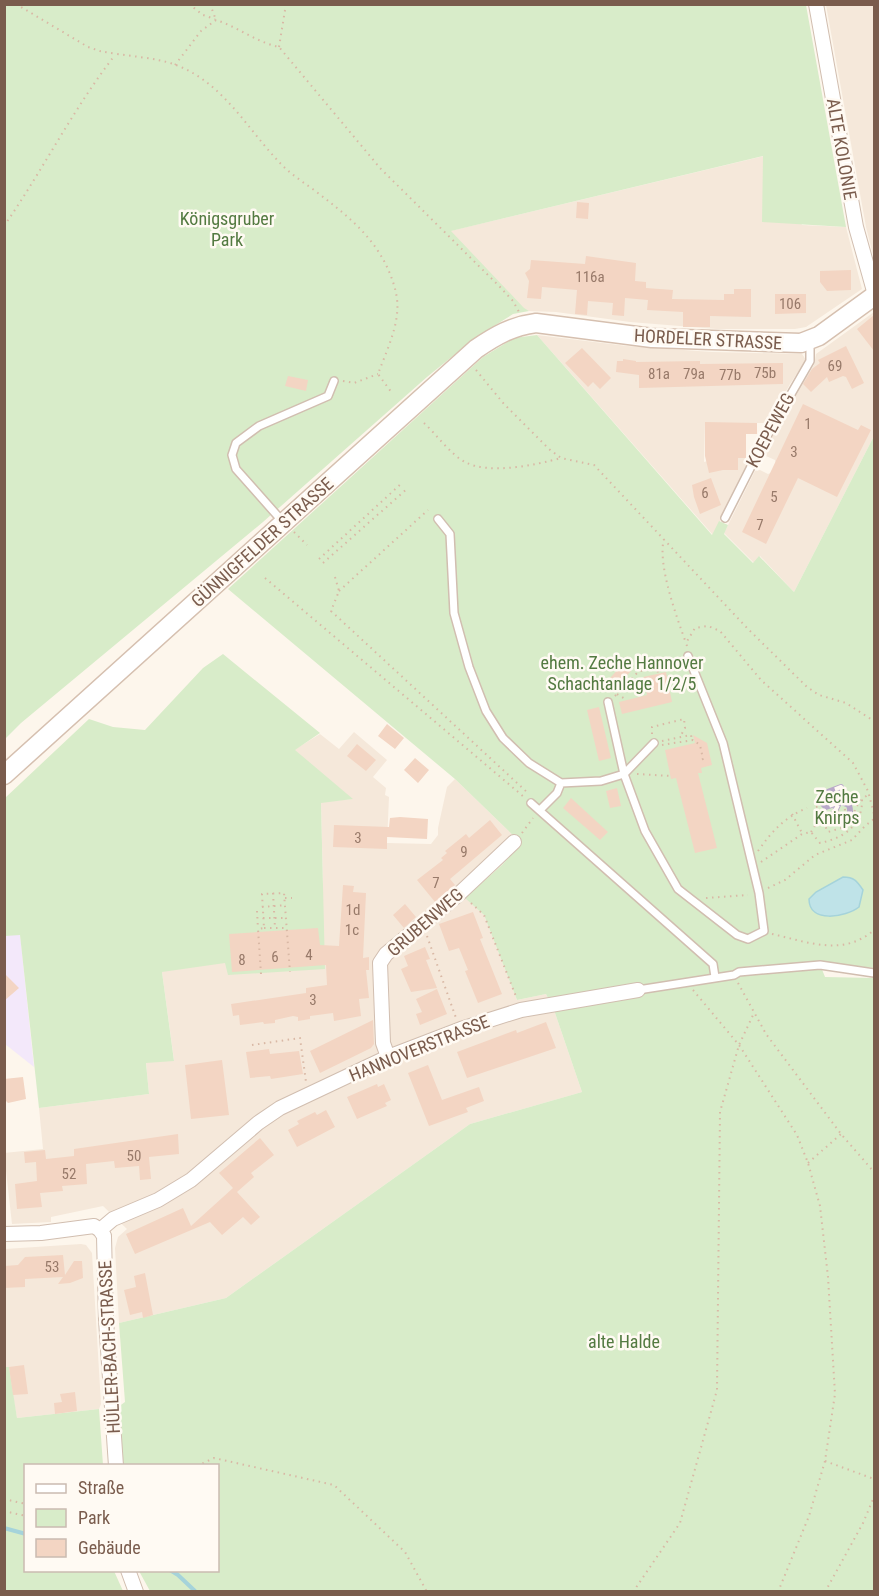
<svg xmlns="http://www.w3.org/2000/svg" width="879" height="1596" viewBox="0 0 879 1596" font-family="'Roboto Condensed',sans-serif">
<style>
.residential{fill:#f5e8da}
.education{fill:#f3e8fa}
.green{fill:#d8ecc9}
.water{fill:#bfe3e8;stroke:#a5d3da;stroke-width:1.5}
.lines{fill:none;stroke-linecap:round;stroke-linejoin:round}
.stream{stroke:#a5d3da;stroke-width:4}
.building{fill:#f3d5c3}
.lane-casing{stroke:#d1beb0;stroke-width:10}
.street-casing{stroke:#d1beb0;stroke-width:16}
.secondary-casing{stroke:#d6c0b0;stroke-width:21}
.path{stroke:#d9b8a5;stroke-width:2;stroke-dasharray:1.5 4.5;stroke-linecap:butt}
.lane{stroke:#fff;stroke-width:7}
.street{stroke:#fff;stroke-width:14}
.secondary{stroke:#fff;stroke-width:18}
.rail-casing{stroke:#b9a8c9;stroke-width:6}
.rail{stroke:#fffaf3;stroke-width:4;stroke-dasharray:11;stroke-linecap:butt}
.labels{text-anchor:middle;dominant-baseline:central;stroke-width:5;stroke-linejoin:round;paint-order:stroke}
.number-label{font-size:15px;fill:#987a6a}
.street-label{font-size:18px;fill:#7a5c4d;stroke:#fffaf3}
.park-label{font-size:18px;fill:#537a41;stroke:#fffaf3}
</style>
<rect width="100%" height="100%" fill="#fdf6ec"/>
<path class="residential" d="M826,5H874V259L866,227Z
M764,156L802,225L846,227L862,289L806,327L795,329H717L630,322L556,312L529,311L524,309L450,231Z
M874,312V436L794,592L760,556L754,563L724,533L755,471L760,470L768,474L773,472L776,464L775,460L766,456L764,451L792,399L814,365L816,354Z
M537,335L627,346L712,352L802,354L806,360L790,384L769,423H705L704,462L720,458H751L713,535Z
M354,732L387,760L373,777L386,788L385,795L389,797L387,843L431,844L438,835V828L447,787L455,779L521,843L502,865L466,898L484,915L517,1000L546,994L554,1010L582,1092L470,1124L226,1298L119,1323L115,1248L118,1237L127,1229L103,1206L51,1217V1222L12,1224L4,1153L43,1149L39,1108L149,1094L146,1062L174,1060L162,972L323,883L321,802L352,799L294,750L320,734L339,749Z
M81,1244L86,1245L92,1253L101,1404L99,1409L17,1418L13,1396L5,1367V1249Z"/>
<path class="education" d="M20,934L34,1067L5,1044L4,936Z"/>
<path class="green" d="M5,5H806L846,227L762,222L763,156L451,231L524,308L529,311L513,314L475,338L427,377L263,522L21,723L5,739Z
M537,335L712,535L719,521L728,525L724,534L753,563L759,556L794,592L874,436V968L819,962L825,977L874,978V1591H150L139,1571L218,1570V1466L122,1465L118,1407L125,1402L119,1323L226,1298L470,1124L582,1092L554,1010L546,994L517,1000L484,915L465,898L502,865L521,843L455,779L228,589L483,357L514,338Z
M223,654L320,733L295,750L353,799L321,803L325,969L228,975L225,963L162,972L174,1061L146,1063L149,1094L39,1108L20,935L5,936V798L89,719L113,727L145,730L203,668Z
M4,1367H9L17,1418L99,1409L103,1465L26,1466V1570L114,1571L123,1591H5Z"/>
<path class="water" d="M843,877C854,877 857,881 863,890L859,907C846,917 809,924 809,899L816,892Z"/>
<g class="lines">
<path class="stream" d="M4,1528L26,1534
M170,1570L178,1575L196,1592"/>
</g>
<path class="building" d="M577,202L589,203L588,219L576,218Z
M586,256L636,263L635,281L646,282V288L673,290L672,299L724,300V294H734V289H751V317L710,316V327H683V312L647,310L648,300L625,298L624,316L612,315L613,303L588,301L587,315L575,314L577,290L542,287L541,299L527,298L529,281L525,273L530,269L531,260L585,264Z
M851,270V290L827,291L820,282V271Z
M775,294H806V313L775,314Z
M874,315V351L857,329Z
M846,346L864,383L852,389L846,377L843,376L829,382L827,377L811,392L803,384L812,369L820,363L818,360Z
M582,348L611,378L600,389L593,382L588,387L565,363Z
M623,359L636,361V362L700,361V364L783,363V384L639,388V375L616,372L617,361H623Z
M288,376L308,380L306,391L285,386Z
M803,404L858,430L861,425L871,430L837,497L798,478L766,544L742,532Z
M705,422L757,423V434H746V458H738V470H723L709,473L705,456Z
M711,478L721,505L700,514L694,497L692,485Z
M624,663L631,671L617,686L609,679Z
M666,672L672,702L622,714L619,702L647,695L643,677Z
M599,707L611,758L599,761L587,710Z
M387,724L404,738L395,749L378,736Z
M693,735L707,743L712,765L701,768L702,773H698L717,848L695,853L676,778L671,779L665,750L695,743Z
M357,744L376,760L366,771L347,756Z
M415,758L429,770L418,783L404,770Z
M617,788L621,806L610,808L606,791Z
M571,798L608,832L600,840L563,808Z
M400,817L428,819L427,839L387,837V849L333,847L334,825L389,827L390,818Z
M490,820L502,835L450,879L455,885L435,902L417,880L443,860L441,858L447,853L445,851L466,834L469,838Z
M343,885L354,886L353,892L366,893L363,958L369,957V970H366L369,998L359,999L361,1016L334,1021L333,1013L310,1016V1019L298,1021V1017L293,1016L275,1020V1023L264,1024L263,1022L240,1025L239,1015L233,1016L231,1004L306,993V988L327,985L326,965L232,972L229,934L318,928L320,945L339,946Z
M405,904L416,917L404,928L393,915Z
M473,912L483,938L480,939L502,994L478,1003L465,971L468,970L459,948L449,951L439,924Z
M425,947L430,959L426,960L437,988L411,992L401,969L408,966L404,956Z
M4,973L19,988L4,1001Z
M437,989L447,1014L420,1025L416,1014L422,1012L416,999Z
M373,1020L374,1044L371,1048L320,1073L310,1051Z
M546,1022L556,1048L467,1078L457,1052L516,1030L517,1033Z
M269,1049L270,1054L299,1051L303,1074L271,1079L270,1076L250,1078L246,1052Z
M222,1060L229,1115L191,1119L185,1065Z
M428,1065L442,1100L479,1087L484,1101L466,1108L468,1112L429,1126L408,1073Z
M23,1077L26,1099L8,1103L4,1099V1079Z
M377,1084L378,1087L384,1084L391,1100L385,1103L387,1106L357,1119L347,1097Z
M326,1110L335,1127L297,1147L288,1130L299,1124L297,1121L315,1112L317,1115Z
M178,1134L179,1154L149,1157L151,1179L140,1180L139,1166L115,1168L114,1161L86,1164L87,1184L62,1186L63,1191L40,1193L42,1207L17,1209L15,1184L37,1181L36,1162L25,1163L24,1152L45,1150L46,1159L74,1156V1149Z
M260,1138L274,1155L251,1173L254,1177L237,1192L260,1217L251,1225L243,1217L222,1235L210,1222L135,1254L126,1234L183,1208L191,1226L233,1188L219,1173Z
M63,1255L65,1275L74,1261H82L83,1278L70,1283L58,1284L63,1277L25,1279V1287L4,1288V1266L18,1265L25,1257Z
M145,1273L153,1315L143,1318L142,1312L130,1315L124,1290L136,1287L134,1276Z
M24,1365L28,1394L13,1395L9,1367Z
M75,1392L77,1411L55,1414L54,1403L62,1402L60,1394Z"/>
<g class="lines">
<g class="lane-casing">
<path id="lane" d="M725,518L764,441L810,361V341
M438,519L450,534L454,613L469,667L486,711L503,738L529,763L561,783L601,781L624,774L654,743
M283,522L236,469L232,455L236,443L259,426L328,396L334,381
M608,702L624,774L645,831L678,889L737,935L748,939L764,931L759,893L723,743L688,656
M531,803L713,964L715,977
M540,810L557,793L561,783
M638,990L734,975L739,972L820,965L874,973"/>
</g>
<g class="street-casing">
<path id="street" d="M816,4L856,227L874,291
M388,1057L383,1043L380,963L386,954L460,893L514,842
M100,1230L113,1219L158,1200L191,1180L258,1123L280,1108L388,1057L461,1029L521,1010L638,990
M100,1230L104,1236L106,1320L116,1466
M4,1234L41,1233L94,1226L100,1230
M128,1570L136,1592"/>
</g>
<g class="secondary-casing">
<path id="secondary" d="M4,775L476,349C495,336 512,326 536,323L652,338L801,343L819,336L874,296"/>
</g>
<path class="path" d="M16,4L88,47L100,51C123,56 155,57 176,65C226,84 249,133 285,168C294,176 304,183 314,190C344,213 372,234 388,269C394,283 399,298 397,314C395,334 385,355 378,374L392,393
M189,4L203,15L215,19
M210,4L216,20
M279,47L286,4
M175,65L201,31L216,20C238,27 256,42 279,47L380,168L500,287L513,301L519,312
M4,226C43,170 73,109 115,55
M476,370L504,404L549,449L561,458L594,465L747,628L807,687L819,695L846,703L874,721
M343,381L354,383L378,374
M424,423C437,435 450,454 465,462C489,475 536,465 561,458
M294,532L307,545
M664,539C657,564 677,618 686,643
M319,559L403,482
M323,563L408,488
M335,577L339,591L331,611L529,794
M265,578L524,797
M339,591L428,510
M687,646L686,643L695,628L708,626L720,631L761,680L853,763L868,791L874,814
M657,665L658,674
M617,694L627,700
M615,696L638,672L677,659
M652,734V727L684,719L685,728L680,737
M662,741L691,735L692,740
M662,745L693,740L700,745L703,759L699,760
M637,774L671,776
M857,794L860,799L848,826L828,832L816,807Z
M844,803L847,824
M838,805L839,829
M792,814L802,833
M811,832L820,818
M522,833L533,818
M758,851C772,831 785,817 807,808
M761,862L802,834L811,832L820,843C844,838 863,825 862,799L869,794
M768,888L785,880L815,855L852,840L865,826L874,819
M273,893L275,928
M285,898H292
M706,898L748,895
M471,903L484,915L517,999
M262,907L286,905
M257,911L258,929
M263,918H287
M264,928H287
M772,934C808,942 843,957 874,930
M427,936L456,1018
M261,974L258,929L264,928L262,894L284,893L290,972
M738,983L766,1034L841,1134L874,1172
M693,990L739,1045L797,1135L808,1163L820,1206L828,1277L835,1394L825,1461L809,1516L778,1592
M252,1045L300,1038L306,1082
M808,1163L841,1134
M825,1461L874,1479
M197,1466L214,1458L334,1485L405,1552L427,1592
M4,1499L26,1504
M4,1511L26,1516
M633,1592L680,1523L717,1390L720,1112L739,1045L754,1013
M825,1592L863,1523L874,1497"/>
<use href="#lane" class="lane"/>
<use href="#street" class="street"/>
<use href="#secondary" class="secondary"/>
<g class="rail-casing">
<path id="rail" d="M843,791L841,787L822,794L820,801L826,807L846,800L843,791
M838,805L834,813L839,820C849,819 852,815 849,805L844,803"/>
</g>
<use href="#rail" class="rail"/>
</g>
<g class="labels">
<g class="number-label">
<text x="590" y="277">116a</text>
<text x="790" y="304">106</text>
<text x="835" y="366">69</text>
<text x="765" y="373">75b</text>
<text x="659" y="374">81a</text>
<text x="694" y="374">79a</text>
<text x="730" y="375">77b</text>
<text x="808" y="424">1</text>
<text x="794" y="452">3</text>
<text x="705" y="493">6</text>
<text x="774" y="497">5</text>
<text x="760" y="525">7</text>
<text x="358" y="838">3</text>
<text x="464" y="852">9</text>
<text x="436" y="883">7</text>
<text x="353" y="910">1d</text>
<text x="352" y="930">1c</text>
<text x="309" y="955">4</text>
<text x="275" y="957">6</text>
<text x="242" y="960">8</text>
<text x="313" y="1000">3</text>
<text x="134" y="1156">50</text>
<text x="69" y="1174">52</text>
<text x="52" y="1267">53</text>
</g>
<g class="street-label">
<text transform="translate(842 149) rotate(80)">ALTE KOLONIE</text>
<text transform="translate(708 339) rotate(3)">HORDELER STRASSE</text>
<text transform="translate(770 430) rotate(-62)">KOEPEWEG</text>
<text transform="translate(262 542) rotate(-42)">GÜNNIGFELDER STRASSE</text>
<text transform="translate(425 922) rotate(-41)">GRUBENWEG</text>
<text transform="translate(419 1048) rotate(-22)">HANNOVERSTRASSE</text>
<text transform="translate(109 1347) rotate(-93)">HÜLLER-BACH-STRASSE</text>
</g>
<g class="park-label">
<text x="227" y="218">Königsgruber<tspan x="227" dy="21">Park</tspan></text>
<text x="622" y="662">ehem. Zeche Hannover<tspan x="622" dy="21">Schachtanlage 1/2/5</tspan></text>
<text x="837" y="796">Zeche<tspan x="837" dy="21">Knirps</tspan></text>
<text x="624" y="1341">alte Halde</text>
</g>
</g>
<rect width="879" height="1596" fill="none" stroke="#7a5c4d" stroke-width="12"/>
<rect x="24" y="1464" width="195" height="108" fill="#fffaf3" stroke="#cabbb1" stroke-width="1.5"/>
<rect x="36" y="1484" width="30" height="9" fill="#ffffff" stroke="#cabbb1" stroke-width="1.5"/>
<text x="78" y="1494" font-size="18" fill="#7a5c4d">Straße</text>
<rect x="36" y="1509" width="30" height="18" fill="#d8ecc9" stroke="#cabbb1" stroke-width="1.5"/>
<text x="78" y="1524" font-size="18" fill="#7a5c4d">Park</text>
<rect x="36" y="1539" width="30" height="18" fill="#f3d5c3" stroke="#cabbb1" stroke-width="1.5"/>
<text x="78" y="1554" font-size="18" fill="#7a5c4d">Gebäude</text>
</svg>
